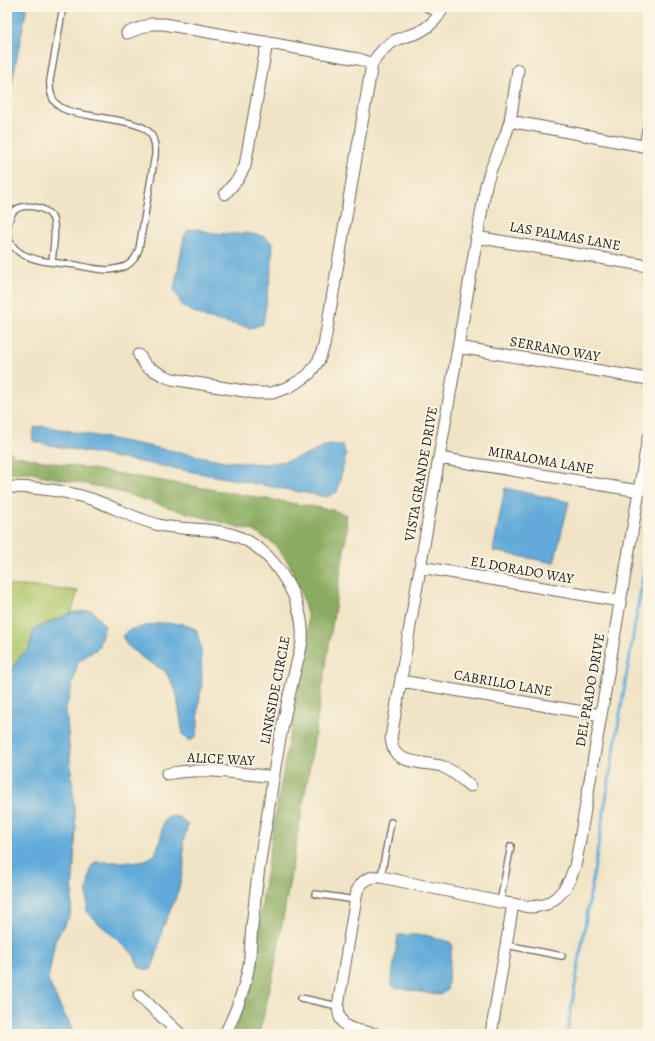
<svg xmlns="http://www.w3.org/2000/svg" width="655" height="1041" viewBox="0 0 655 1041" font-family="Alegreya,serif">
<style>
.green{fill:#afc76c;stroke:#667244}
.forest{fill:#8bac60;stroke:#54643e}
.water{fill:#61abd9;stroke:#3e647a}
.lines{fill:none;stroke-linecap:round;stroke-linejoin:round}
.stream{stroke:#61abd9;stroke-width:3}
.lane-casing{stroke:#676258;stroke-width:8}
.street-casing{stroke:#676258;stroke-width:13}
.lane{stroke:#fff;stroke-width:5.5}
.street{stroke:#fff;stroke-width:11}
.labels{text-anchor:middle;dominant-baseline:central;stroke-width:4;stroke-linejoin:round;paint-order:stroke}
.street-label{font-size:14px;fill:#1c1c1c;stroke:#fcf5e5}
</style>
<rect width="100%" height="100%" fill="#fcf5e5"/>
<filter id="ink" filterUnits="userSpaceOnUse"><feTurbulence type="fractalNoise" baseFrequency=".025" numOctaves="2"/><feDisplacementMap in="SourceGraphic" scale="8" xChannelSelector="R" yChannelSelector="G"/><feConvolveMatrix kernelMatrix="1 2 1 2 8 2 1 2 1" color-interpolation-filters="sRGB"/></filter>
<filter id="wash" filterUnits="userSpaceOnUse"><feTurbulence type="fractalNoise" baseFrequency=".012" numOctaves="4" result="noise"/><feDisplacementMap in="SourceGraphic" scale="16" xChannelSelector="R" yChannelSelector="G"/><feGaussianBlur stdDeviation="0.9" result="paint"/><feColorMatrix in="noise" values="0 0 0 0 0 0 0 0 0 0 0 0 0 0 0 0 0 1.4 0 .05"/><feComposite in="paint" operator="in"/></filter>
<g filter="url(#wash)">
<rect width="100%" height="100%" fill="#f1e4c6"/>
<path class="green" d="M7,585C31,586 54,589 78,591L71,613L34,629L29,649L19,658L13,667L11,673L7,674Z"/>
<path class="forest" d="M7,448L15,456L332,510L346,515L347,531L311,759L273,976L259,1034H233L247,996L254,972L257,935L274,823L296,699L309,636L307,614L301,592L290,565L274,544L254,531L180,511L110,489L30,473H7Z"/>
<path class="water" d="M7,7H27L7,108Z
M197,229L212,233L235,234L245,233L263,236L273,243L272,264L263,324L251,328L206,318L183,307L174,290L184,237L188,230Z
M44,426L225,461L264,464L286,461L309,454L328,444L343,445L346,455L337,492L327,497L39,443L33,441L32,436L35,427Z
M505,488L569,502L554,563L493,551Z
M92,610L105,626L98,648L78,662L66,709L76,828L71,913L55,941L48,980L61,1008L75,1034H7V674L11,673L13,667L19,658L29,649L34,629L71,613Z
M160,623L182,624L196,629L201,649L202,682L198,712V727L196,736L190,741L183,735L176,691L165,671L144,659L127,645L122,636L128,630Z
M169,816L179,817L188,824L183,843L184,866L178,892L162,930L156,957L151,970L140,968L133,954L117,939L97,922L87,911V891L91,867L95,862H141L155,855L161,837L163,822Z
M398,935H425L450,942L453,946L451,952L447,990L440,995L396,988L391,984Z"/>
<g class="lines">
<path class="stream" d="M567,1034L648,546"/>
</g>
</g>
<g filter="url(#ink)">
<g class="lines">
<g class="lane-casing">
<path id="lane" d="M52,262C53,251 57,226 52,217C45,206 22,202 13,212C10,216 9,221 8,226C6,238 12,248 22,254C37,262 59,263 76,265C86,267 98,270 109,270C115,269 121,268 126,266C133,262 137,256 139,249L155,155C157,129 142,125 121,121C109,119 98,117 87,115C65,111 48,108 50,80L63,7
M381,877L391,822
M315,894L356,900
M500,902L511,846
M506,945L562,956
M301,998L338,1006
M491,1032L500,1034"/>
</g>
<g class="street-casing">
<path id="street" d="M429,7L441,11
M127,33L151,24H164L346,57L359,59L372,64
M510,121L648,147
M645,147L648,129
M225,194L238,179L245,166L267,42
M476,237L648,266
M458,347L648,379
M139,355L146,366L164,376L172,379L256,393H272L289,387L304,378L309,374L319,360L324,346L372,64C378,54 386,45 396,40C403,37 410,35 417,33C428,28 439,18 443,7
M439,458L639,491
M7,487C36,487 63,490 91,499C114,507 135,519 159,525C186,531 214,527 239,537C276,552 305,602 302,641C301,650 298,658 296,667C291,686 287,705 283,724C276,755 272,787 267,819C261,852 256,885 253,918C251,931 251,944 250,957C247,984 237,1010 225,1034
M420,567L620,601
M401,681L601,715
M167,774C202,767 238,773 274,777
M470,786C461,778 452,770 441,766C429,763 403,763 396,753C392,749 392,743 391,738L409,632L486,185L491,169L506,134L510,121L518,70
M139,995L180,1034
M376,1034C355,1029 339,1032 338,1006L357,891C362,880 370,876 381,877L500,902L530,907L539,906L547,904L557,897L565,888L570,879L575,866L578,851L648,438
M491,1034L513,904"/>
</g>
<use href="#lane" class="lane"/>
<use href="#street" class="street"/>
</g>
</g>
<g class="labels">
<g class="street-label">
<text transform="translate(565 236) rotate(10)">LAS PALMAS LANE</text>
<text transform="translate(555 349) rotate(10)">SERRANO WAY</text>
<text transform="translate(541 460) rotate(10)">MIRALOMA LANE</text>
<text transform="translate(421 474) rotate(-80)">VISTA GRANDE DRIVE</text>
<text transform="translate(522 570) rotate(10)">EL DORADO WAY</text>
<text transform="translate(503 683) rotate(10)">CABRILLO LANE</text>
<text transform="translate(275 690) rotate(-79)">LINKSIDE CIRCLE</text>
<text transform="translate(590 690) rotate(-80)">DEL PRADO DRIVE</text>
<text transform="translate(221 759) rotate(3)">ALICE WAY</text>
</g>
</g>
<rect width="655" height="1041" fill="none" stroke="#fcf5e5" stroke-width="24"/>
</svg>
